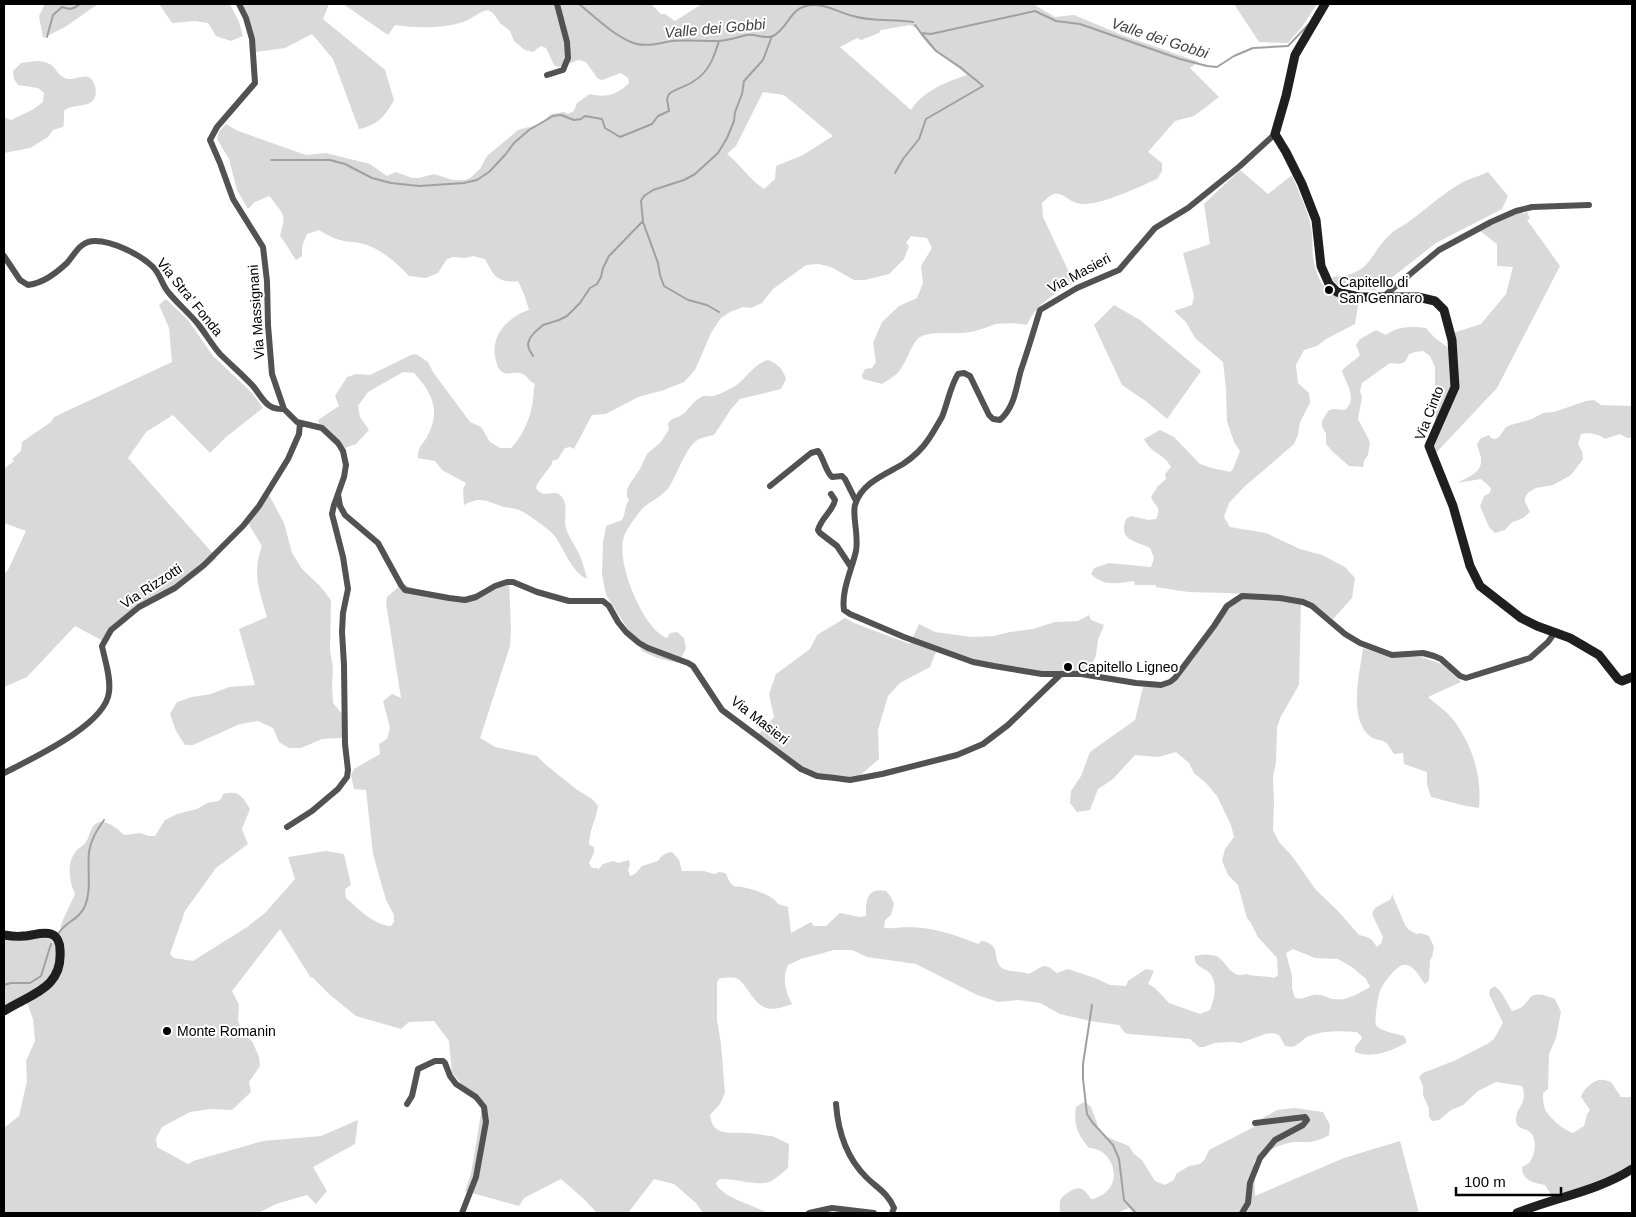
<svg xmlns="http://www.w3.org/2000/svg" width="1636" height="1217" viewBox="0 0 1636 1217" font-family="Helvetica,sans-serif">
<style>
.green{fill:#d9d9d9;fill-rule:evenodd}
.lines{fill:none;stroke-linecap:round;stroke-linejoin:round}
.stream{stroke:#a0a0a0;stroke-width:2}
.street{stroke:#525252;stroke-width:6}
.secondary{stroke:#1f1f1f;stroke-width:9}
.poi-dot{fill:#000;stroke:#fff;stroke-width:2}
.labels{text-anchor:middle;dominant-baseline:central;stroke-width:4;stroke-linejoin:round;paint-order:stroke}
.street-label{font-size:14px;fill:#000;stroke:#fff}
.poi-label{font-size:14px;fill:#000;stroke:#fff;text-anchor:start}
.water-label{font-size:15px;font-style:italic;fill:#414141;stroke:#fff}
</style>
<rect width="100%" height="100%" fill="#fff"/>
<path class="green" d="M45,4H98L65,27L43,38L39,16Z
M159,4H230L239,22L243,36L231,41L216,36L208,23L195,21L172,23Z
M242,4H329L323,19L385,70L394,100C385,116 378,125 359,129L333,59L312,34L285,48L256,52Z
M343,4H651L661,14H665L675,21L702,4H1033L1055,17L1074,15L1122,35L1199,62L1190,68L1219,97L1194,116L1175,121L1148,152L1162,163V171L1157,179C1139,187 1101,205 1083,204C1063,203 1062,182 1042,203L1043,217L1074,283C1055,293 1036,304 1027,325C1018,323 1006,323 996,324C988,326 979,331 970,332C956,335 933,330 920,337C912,342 907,361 900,370C896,376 888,380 882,384L863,379L862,375L865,369L872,368L876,362L873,343L882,322L899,306L917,298L923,283L921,266L932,248L927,238L911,236L906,243L909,246L904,259L889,274L865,280H854L831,267L819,264L806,265L773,289L762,303L751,308L743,307L730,312L721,318L711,333L695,370L684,382L664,390L638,397L606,414L592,415L574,449L570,447L565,448L558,459L552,461V464L537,484L536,488C545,501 554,487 562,497C569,506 563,518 566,528C569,538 576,547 580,556C583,563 585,571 587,579C570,570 565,550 554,535C550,530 523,510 516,509C511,507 506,508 501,506C485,501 481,496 464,505L463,489L466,483L442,470L435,461L418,458C417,449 422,445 427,437C441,411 433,394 414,373L403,372L368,392L358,406L360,417L369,430L356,444L345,448L319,424L318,420L339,406L335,396L347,377L356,374L370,375L411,355L416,354L428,362L433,372L470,422L481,427L490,442L500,448H511C523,436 531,417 533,400C534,395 533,390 535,384C528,381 527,374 520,373C513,372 506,376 501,371C497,367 496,361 495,356C491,335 509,316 529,310L524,294L518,281C498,284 493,275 485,259L473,256L465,258L453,257L447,259L438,273L426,278L409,276C396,262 379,247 360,243C355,242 349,242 344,241C335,239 327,235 319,230L307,234L302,246V256L296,260C290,252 287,244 280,236C283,222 287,217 277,206C274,203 273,199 269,196L255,202L248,209L237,190L229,159L217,139L219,132L226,124L238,131L306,155L326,153L370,164L387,176L396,172L412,178H419L434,174L453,180H465L470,178L480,169L487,156L518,130L540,124L551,114L564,112L568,114L574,111L577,103L590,94C606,98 617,95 629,83L628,78L621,73L602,80L598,79L586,62L579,60L558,67L554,65L546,48L541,46L533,52L525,50L514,41L510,31L500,23L493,13L488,10C478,12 472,19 463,22C441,29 418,28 395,25L388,35ZM910,25L917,28C927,50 950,60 967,75C946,82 923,91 911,110L840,47L857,38L861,40L879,33L881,30ZM763,92L784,95L833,136L803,155L776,166L775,179L764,189C749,179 740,164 727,154L736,146Z
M1234,4H1317L1302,27L1288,43L1259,42Z
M37,61C58,62 53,73 65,78C76,83 89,67 95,86C96,89 96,94 95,97C91,109 71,103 64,111V123L63,127L53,130L48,137L30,148L4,153V117L11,120L32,110L43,102L44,93L38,88L18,85L14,79L13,71L21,63Z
M1240,170L1268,194L1292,175C1298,191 1307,208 1311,226C1313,236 1312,247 1313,257C1317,285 1330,299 1359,300L1355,324L1326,339L1317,346L1304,350L1296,365L1298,383L1309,393L1310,403L1300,422L1298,435L1294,444L1244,487L1229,503L1224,517L1230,527L1266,533L1300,549L1322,555L1345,567L1355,578L1352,598L1333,619L1314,604L1278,596L1228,593L1188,592L1156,587V585H1135L1134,581C1117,583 1104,587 1091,574L1094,568L1109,563L1151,567L1154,558L1150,548C1135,540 1118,541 1126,519L1131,516L1148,520L1156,519C1162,505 1156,509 1151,497L1158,486L1166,479L1165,474L1171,467C1163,452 1152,455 1144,439L1160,430L1174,437L1200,464L1212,468L1230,472L1233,469L1240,451L1234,442L1227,421L1226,389L1223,362L1195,338L1186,322L1174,311L1192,305L1194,296L1183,253L1210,244L1204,204Z
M1488,172L1508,196L1502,209L1436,243L1376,290L1353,289L1343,287L1337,285L1332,279L1333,277C1375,274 1368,252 1394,231C1398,228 1403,226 1407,223C1425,210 1443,193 1463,182C1471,178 1480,176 1488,172Z
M1522,212L1523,214L1527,212L1530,219L1527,220L1560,266L1497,388L1433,456L1430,445L1435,433V367L1430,356L1423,351L1415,352L1409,354L1405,362L1400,364L1390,363L1362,383L1360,391L1362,397L1358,419L1370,442L1368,455L1364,461L1363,467L1349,466L1333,452L1326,444V434L1322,426V421L1328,411L1333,409L1345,410C1358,398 1346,384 1342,371C1347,364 1354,362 1360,355L1356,345L1360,339L1376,330L1386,335C1397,326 1412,326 1426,328L1434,337L1455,353L1453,333L1481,324L1506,294L1513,267L1497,266V244L1480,231L1511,216Z
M166,299L188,320L213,356L252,393L263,408L226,437L210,453L173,415L146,432L128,458L217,558L199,574L173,591L138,609L103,641L75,626L27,677L4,687V574L8,570L26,531L4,523V469L14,461L12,459L21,451L22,442L51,422L54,417L172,362L169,328L159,305Z
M1114,305L1140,320L1201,371L1167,419L1147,402L1122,385L1094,325Z
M768,360C778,364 783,369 786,379L781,389L740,399L731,409L714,435C710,436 703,437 699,439C685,447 678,474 669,487C662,497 650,501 642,509C636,516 629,526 625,534C613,557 643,630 667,638L670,633L677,632L684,638L686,649L678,663L657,658L642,651L606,595L602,574L603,543L606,526L622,520C626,513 624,507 629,500L627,496V490L629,485L640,469L647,454L661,442L669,429L668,424C671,417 677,419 683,414C690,408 694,400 703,396C707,395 710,397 714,396C718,395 732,388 735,386C747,378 753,364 768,360Z
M1594,400L1601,405L1632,406V438H1627L1620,434L1605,439C1599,434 1589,432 1581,434L1578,444L1582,451L1583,459L1571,475L1553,485L1536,488L1529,492L1525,497V502L1530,512L1523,518L1511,523L1505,530L1495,533L1489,527L1480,506L1484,496L1490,493L1491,488L1481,479L1457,483C1466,478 1482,473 1481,460C1481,455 1478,449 1477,444L1481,438L1489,435L1491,438L1495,439L1499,437L1506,427L1511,425L1532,419L1543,413L1554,412L1586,401Z
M269,495L284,523L292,553L302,569L320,586L331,600L330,651L333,667L332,684L333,703L342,714L343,738L322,739L301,748H289L279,742L273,728L258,721L240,724L193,745H185L176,731L170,714L177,702L192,697L211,694L229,687L255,685L239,629L267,617C259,590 252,573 262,546L248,523Z
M509,579L511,630L510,646L480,738L495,747L537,756L546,765L576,789L592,799L598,806C596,820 589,831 589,845L594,847V853L589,863L592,868H597L598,870L603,864L613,861L618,863L629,860L630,865L628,870L630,876L635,874L642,866L658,861C662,855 665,853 672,852L679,860L682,871H704L714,874L719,872L725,873C728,876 729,884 734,886C736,887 739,886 742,887C752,889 773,895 778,904L788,907L791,933L811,922L814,926H826L840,913L860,917L866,916C866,900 867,887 886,891L891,897L894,904L891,915L885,920L884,928C889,927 892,929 896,928C923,924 953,934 978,944L982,941C1003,945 991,959 1002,968C1006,972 1021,971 1029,974L1043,966L1049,967L1057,973L1068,969L1095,978L1110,985L1126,986L1128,981L1146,969L1154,971L1148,984L1155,988L1169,1003L1200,1014L1210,1010C1214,999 1218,986 1211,975C1206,967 1193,968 1195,956C1202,954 1209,954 1216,956C1226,960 1231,980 1246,974C1254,977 1264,975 1274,978L1278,975L1277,958L1258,937L1251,923L1247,918L1238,885L1228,875L1222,861L1225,849L1234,837L1231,825L1217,796L1206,783L1194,773L1189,763L1176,752L1158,757L1135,755L1113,779L1098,789L1090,810L1077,812L1070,803L1071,791L1081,776L1090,752L1135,720L1143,687H1163L1172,685L1217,625L1234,597L1274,599L1301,604L1299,685L1280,718L1277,728L1276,763L1273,777L1274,803L1273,830L1279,842L1292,856L1316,890L1338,911L1359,935L1367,937L1372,940L1377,947L1381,943L1383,937L1372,914L1375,908L1391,899L1392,894L1405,925L1409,930L1416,934L1420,933L1429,936L1434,947L1432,957L1430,960L1429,980L1425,984C1420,978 1414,965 1406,965C1397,963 1383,984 1380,991C1378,996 1374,1021 1376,1025C1379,1031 1397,1034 1404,1036L1406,1040V1043C1391,1051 1372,1059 1355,1052V1047L1361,1040L1362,1037L1357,1032C1340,1031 1324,1030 1309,1036C1301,1038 1299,1050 1285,1046L1279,1035L1273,1033L1265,1034L1241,1043L1232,1042L1214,1043L1204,1047H1199L1190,1039L1129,1034L1125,1033L1119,1025L1090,1021L1060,1014L1040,1003L1018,1000L998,1002L977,995L916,964L867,957L852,950H834L801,959L788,965C782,979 785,990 792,1004C768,1013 761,1010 747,989C744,985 741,980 736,978C731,977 724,978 720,978L717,982V1020L721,1044L725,1093L720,1104L710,1115C712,1137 731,1132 747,1133C754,1133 763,1135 771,1136C777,1137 783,1142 789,1144L788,1168C783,1172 775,1180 769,1182C753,1186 736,1178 720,1179L716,1183C720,1197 754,1205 767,1213H703L696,1203L674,1184L654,1179L628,1213H597L585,1200L561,1179L524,1198L519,1206L465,1191L471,1174L482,1107L452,1073L449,1041L434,1021L409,1022L401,1029L356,1016L330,995L312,977L311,978L280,929L232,991L239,1005L238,1021L241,1028L253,1043L259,1057L260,1066L249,1082L251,1092L232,1110L210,1109L190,1112L162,1127L156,1138L157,1147L188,1164L193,1161L263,1141L321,1136L358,1120L355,1144L313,1167L327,1191L316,1204L307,1195L276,1204L258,1213H4V1128L19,1116L27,1081L26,1061L35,1041L33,1019L26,1000L4,1010V934L42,937L50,939L56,945L62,922L75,894C69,881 66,862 77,850C80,847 83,846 86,842C89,838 89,833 92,828C100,814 117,828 124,835L140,833L149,836H155L165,820L177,814L197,809L207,803L218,801L221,799L223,794C239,790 242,796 250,809L242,829L248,844L216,868L185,911L170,954L174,958L193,961L247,927L265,913L295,879L288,857L326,851L344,854L351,885L345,889L346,898C359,909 373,925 391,926L394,922V915L386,900L373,854L366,790L354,789L351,775L354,769L380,754L379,744L387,739L390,728L383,701L392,694L401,698L386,603L387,597L403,583L409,587C421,590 452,598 462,597C478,595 493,583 509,579ZM1293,949L1315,958L1338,959L1352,967L1366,979L1370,987C1357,994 1345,1003 1329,998C1324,996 1320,994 1314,995C1306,996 1305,1000 1295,998L1292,988V976L1286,953Z
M1089,615L1091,620L1104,625L1098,640L1096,655L1087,677C1075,676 1063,678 1051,677C1011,674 974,665 936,652L930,667L900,683L888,696L878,730L879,759L858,777L821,780L817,773L805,769L758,735L774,717L769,694L776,674L810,649L817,635L845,618L854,623L910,644L919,624L935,632L972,637L994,636L1010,632L1033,629L1055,622L1078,621Z
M1363,648L1387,656L1421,657L1442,664L1461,682L1428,697C1437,705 1448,712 1455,722C1473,747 1482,777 1479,808C1462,806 1448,801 1431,797L1427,784V772L1404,764L1403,753L1394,754C1392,751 1388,744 1385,742C1376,738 1373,741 1365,731C1350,711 1360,671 1363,648Z
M1495,986L1501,992L1512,1011C1536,1005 1522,986 1555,999L1561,1012L1556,1038L1549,1054L1548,1089L1543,1093C1543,1099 1543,1104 1545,1109C1548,1117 1565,1131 1573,1133L1584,1126L1587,1114L1590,1110L1581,1097C1583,1090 1591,1082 1599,1080C1602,1079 1607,1081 1611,1082L1621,1097H1632V1164L1594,1185L1552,1196L1545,1185C1534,1183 1522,1181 1522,1167C1523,1167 1529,1163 1529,1163C1535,1156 1538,1139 1530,1132C1525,1128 1516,1129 1516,1120C1515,1108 1529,1103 1522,1086L1496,1082L1478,1091L1463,1105L1451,1110L1439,1120L1432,1121L1429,1117V1109L1423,1095V1086L1419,1077L1423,1073L1456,1060L1487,1044L1494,1039L1503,1023L1489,994L1490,989Z
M1084,1102L1091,1107L1097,1123L1098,1130L1102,1135L1129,1146L1134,1154L1142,1160L1155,1181L1165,1185L1174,1180L1176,1174L1189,1166L1200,1164L1205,1159L1209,1150L1254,1127L1261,1119L1277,1110L1295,1108L1323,1112L1330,1125L1329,1135C1326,1137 1322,1139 1318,1140C1310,1143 1303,1142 1295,1142C1284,1143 1259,1152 1254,1162L1255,1196L1344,1158L1400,1141L1419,1213H1134L1129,1208L1117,1213H1060C1060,1209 1059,1205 1060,1201C1062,1196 1065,1195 1069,1192C1079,1185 1084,1188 1091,1199C1096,1199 1097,1197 1102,1195C1124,1182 1113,1149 1089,1148C1078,1135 1073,1125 1076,1107Z"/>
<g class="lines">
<path class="stream" d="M579,4C595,17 612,34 631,42C644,48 659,43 672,41C687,40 702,41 717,41C727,41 738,37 747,35C756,33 764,40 773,36C790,27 789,6 813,5C827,4 840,13 853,16C872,22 893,19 913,22
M915,25L921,33L931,34L1035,11L1056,21L1080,24L1180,59L1207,66L1217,67L1234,56L1253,48L1288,46L1309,24
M47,37L53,15L62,7C70,10 74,9 80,4
M271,160H330L345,164L372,178L391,183L419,186L464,183L477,180L489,172L505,155L514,143L529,130L553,116L561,115L574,120L581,119L585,116L602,119L605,128L620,137L652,124L658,116L669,111L667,99L669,94C676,88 686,87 694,81C709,72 714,57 719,41
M895,173L903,159L919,139L926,119L983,86L960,67L936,51L921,33
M643,222L658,263L660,275L664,286L688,300L707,305L719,312
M533,356L529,349L528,344L530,338L534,333L543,325L559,320L567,316L580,303L590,288L597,284L601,277L603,268L609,256L643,221L641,201L644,196L653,190L684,180L695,174L718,153L727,138L734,121L735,112L742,94L744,81L763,60L772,36
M58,934C65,922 80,919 85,906C92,889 87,870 89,852C91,839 97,830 104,820
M4,985L11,983H30L41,976L51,944
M1092,1005L1083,1064V1079L1087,1114L1092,1122L1113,1145L1119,1159L1124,1200L1136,1213"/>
<path class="street" d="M239,4L246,18L252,39L255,83L217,127L210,140L220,163L233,199L263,247L267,281L268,325L272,374L284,409
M547,75L563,70L568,58L567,42L557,4
M1275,134L1240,166L1188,208L1155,228L1119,270L1077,288L1040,310C1034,330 1028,350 1021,370C1016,387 1015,407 1000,420L993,419L989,415L970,376L964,373L958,374C950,387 948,402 942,417C938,424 933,433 928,440C922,449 912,458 903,464C886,474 861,483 855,505C852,516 859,535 856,551C852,569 841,591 844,610L850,614L904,637L973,662L994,666L1042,674H1081L1136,683L1161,685L1170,682L1175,678L1214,626L1227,606L1242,596L1280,598L1303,602L1312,606L1345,634L1360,643L1392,655L1423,653L1434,656L1441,659L1460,676L1466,678L1530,658L1548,642L1555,632
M4,256L20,280L28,285C43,283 55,274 67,263C75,254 80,241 95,241C113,241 141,255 153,267C161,275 162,286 169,293C178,304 189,313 198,324C206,334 212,345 220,354C231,365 243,375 253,386C263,398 266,410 284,409L297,422L322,428L338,443L343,451L346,465L344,477L338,494L340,506L345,515L378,543L401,585L405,590L449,598L465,600L476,597L495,586L507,582H513L537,592L569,601H603L609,606L618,622L626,632L639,643L648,648L688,663L693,666L722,710L801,769L817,776L835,778L850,780L882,774L957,755L983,744L1008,725L1061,674
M1384,296L1439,250L1491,222L1516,211L1532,207L1589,205
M770,486L811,453L818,451C824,459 826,472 832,477L842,476L845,479L856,501
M831,494L835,500C833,511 821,518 818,530L820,533L837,546L851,567
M4,773C31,759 106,725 109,692C111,677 105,661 102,646L111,630L139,607L175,588L204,565L243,526L259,506L288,459L299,434L300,423
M287,827L312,811L338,789L347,777L348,770L345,744L344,665L342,632L343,613L348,589L343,557L332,514L334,505L338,494
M407,1104L412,1096L418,1069L435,1061H443L445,1063L450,1076L456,1084L476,1097L484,1107L486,1122L476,1177L462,1213
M836,1104C838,1131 846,1157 866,1177C877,1188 888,1193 894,1208L892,1213
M809,1213L832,1208L874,1213
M1242,1213L1248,1203L1250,1183L1260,1158L1275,1140L1303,1125L1307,1120L1305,1117L1255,1123"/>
<path class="secondary" d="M1325,4L1295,55L1286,96L1275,134L1286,152L1302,184L1316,220L1321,266L1329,284L1337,292L1359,297H1418L1435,301L1444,310L1452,340L1455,387L1429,446L1453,506L1470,566L1480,586L1521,618L1537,626L1570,638L1599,655L1618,679L1622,681L1632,677
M4,935C10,936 17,937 23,936C32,936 42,931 51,934C57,936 60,943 60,950C63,989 30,994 4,1011
M1517,1213C1556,1197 1596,1192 1632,1169"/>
</g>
<g class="poi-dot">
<circle cx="1329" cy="290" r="5"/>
<circle cx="1068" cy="667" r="5"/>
<circle cx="167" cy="1031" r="5"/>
</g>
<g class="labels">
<g class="street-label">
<text transform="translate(1079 273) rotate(-28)">Via Masieri</text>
<text transform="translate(190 297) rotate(51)">Via Stra' Fonda</text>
<text transform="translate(256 312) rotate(-94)">Via Massignani</text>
<text transform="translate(1429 413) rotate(-69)">Via Cinto</text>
<text transform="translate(151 586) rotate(-33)">Via Rizzotti</text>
<text transform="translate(760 720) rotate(38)">Via Masieri</text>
</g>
<g class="poi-label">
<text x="1339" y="282">Capitello di<tspan x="1339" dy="16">San Gennaro</tspan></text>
<text x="1078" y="667">Capitello Ligneo</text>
<text x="177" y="1031">Monte Romanin</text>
</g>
<g class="water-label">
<text transform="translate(715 28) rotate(-5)">Valle dei Gobbi</text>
<text transform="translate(1160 38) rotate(18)">Valle dei Gobbi</text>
</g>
</g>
<rect width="1636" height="1217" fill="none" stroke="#000000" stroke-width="10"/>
<path d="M1456 1187v8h105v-8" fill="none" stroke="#000000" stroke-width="2.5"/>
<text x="1464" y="1187" font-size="15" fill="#000000" stroke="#ffffff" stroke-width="4" paint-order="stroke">100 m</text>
</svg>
